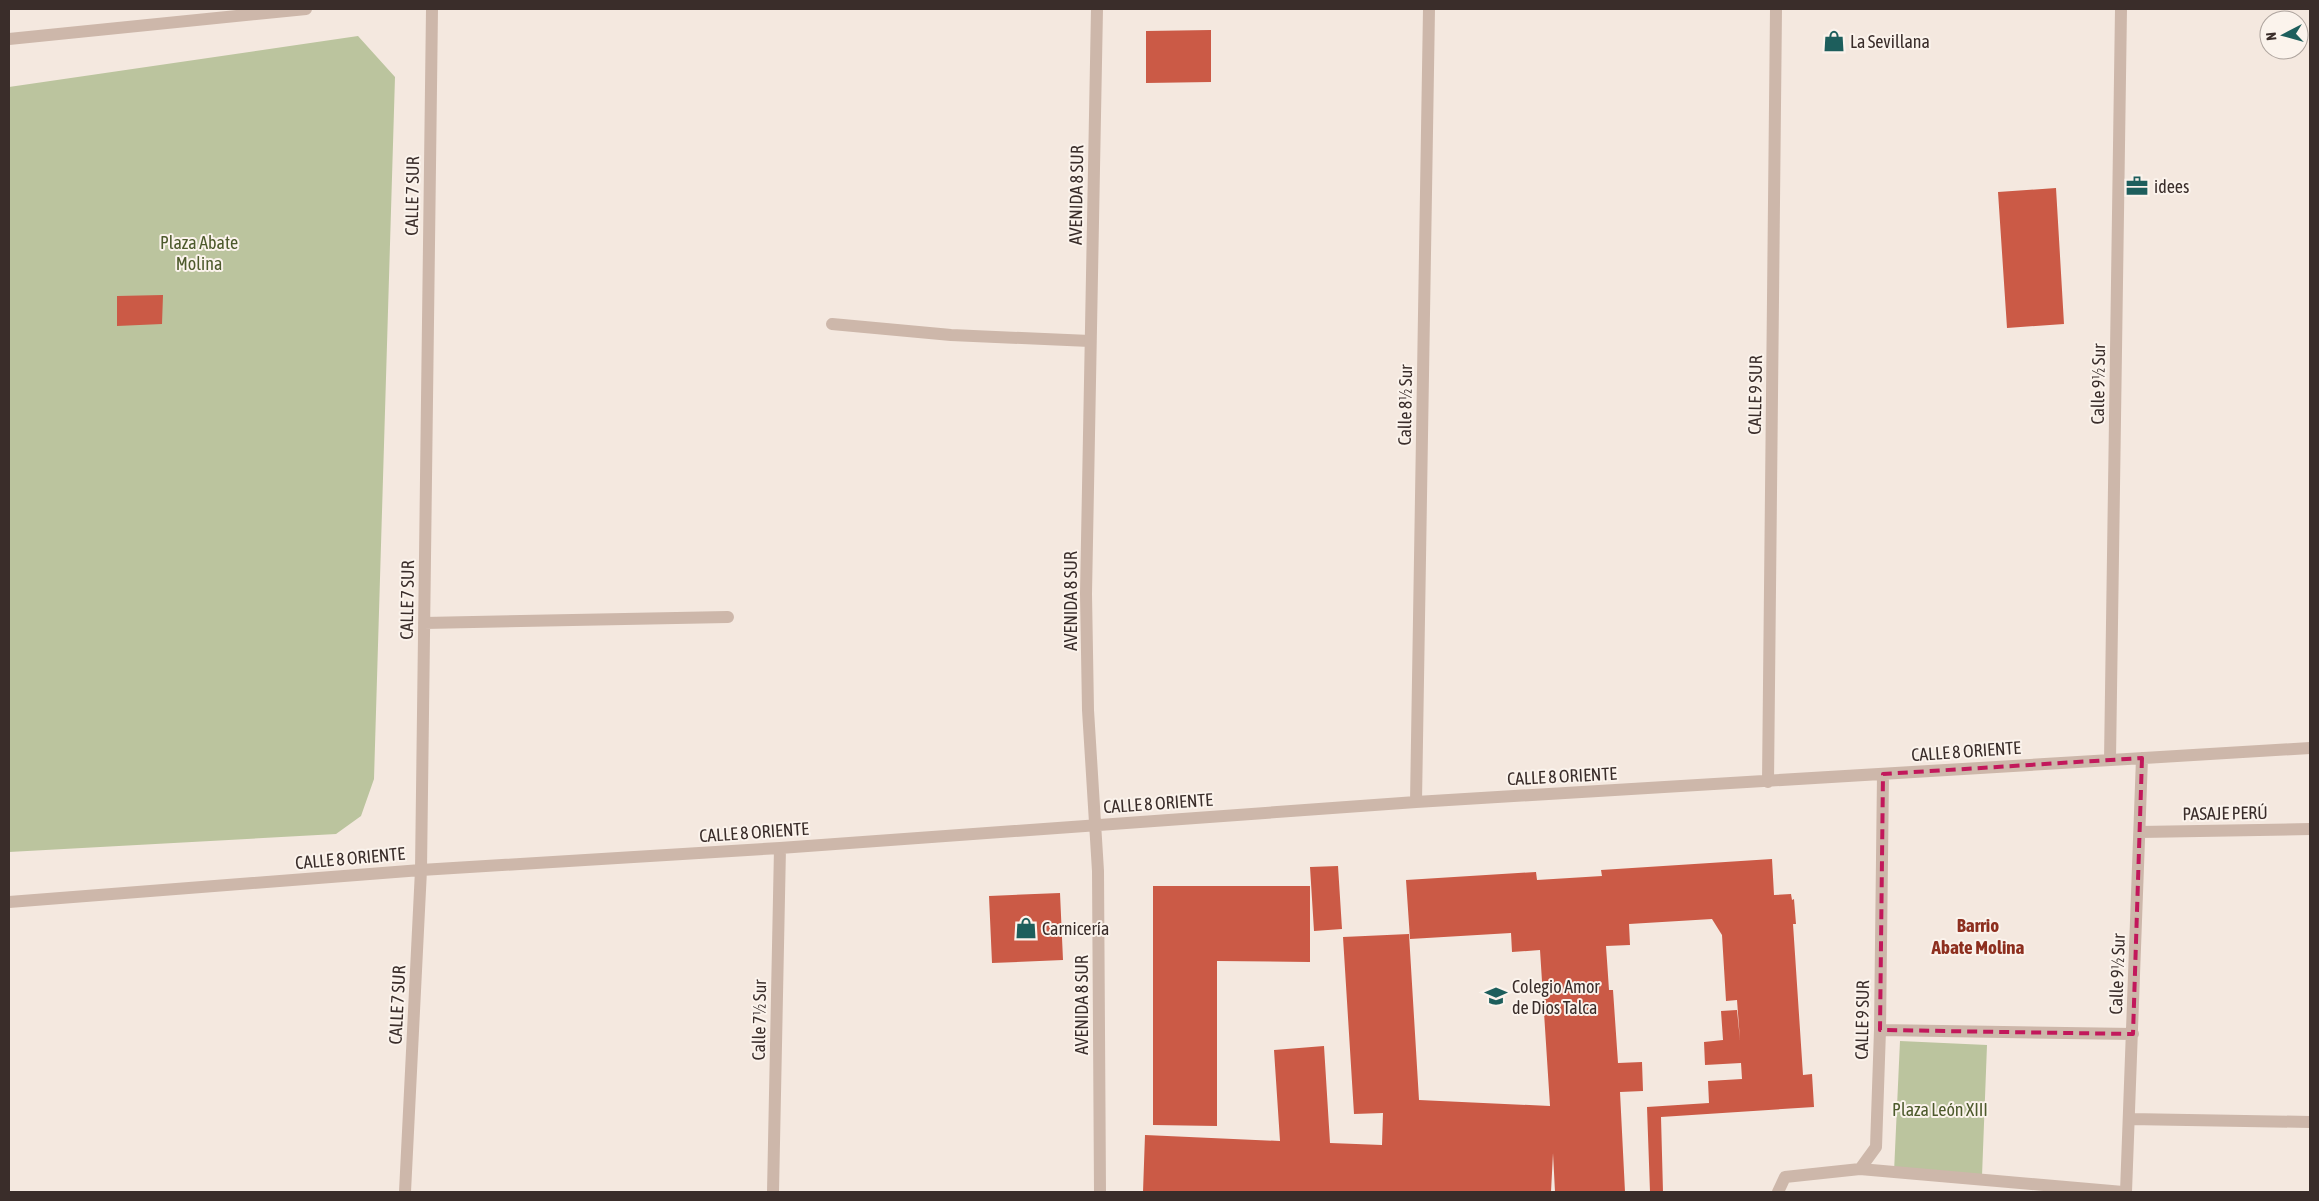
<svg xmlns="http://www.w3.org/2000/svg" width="2319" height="1201" viewBox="0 0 2319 1201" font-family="'Asap Condensed',sans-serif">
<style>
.green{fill:#bbc49e}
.building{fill:#cb5a46}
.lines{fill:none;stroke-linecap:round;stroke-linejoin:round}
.service{stroke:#cdb7aa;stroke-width:12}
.minor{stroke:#cdb7aa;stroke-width:12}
.marked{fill:none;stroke:#c2185b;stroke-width:4;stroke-dasharray:10 6;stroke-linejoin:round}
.labels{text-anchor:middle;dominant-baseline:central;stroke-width:4;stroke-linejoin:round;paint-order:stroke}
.poi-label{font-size:18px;fill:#3a2d2a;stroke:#fbf3ec;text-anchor:start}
.street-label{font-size:18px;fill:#3a2d2a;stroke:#fbf3ec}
.park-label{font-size:18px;fill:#4d5a2c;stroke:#fbf3ec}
.neighbourhood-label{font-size:19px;font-weight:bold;fill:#8d2f1f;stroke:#fbf3ec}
</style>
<rect width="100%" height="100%" fill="#f4e8df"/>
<path class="green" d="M358,36L395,77L374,779L361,816L336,834L9,852V87Z
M1900,1041L1987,1045L1982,1176L1894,1172Z"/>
<path class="building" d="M1211,30V82L1146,83V31Z
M2056,188L2064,324L2007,328L1998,192Z
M163,295L162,324L117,326V296Z
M1772,859L1774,895L1791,894L1792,900L1794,899L1796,924H1793L1803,1075L1812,1074L1814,1107L1661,1117L1663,1192H1650L1647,1107L1709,1103L1708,1081L1742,1079L1741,1063L1705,1065L1704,1042L1723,1040L1721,1011L1737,1010L1740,1040L1737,1000L1726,1001L1722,935L1712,919L1629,924L1630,945L1606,946L1609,990H1613L1618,1063L1642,1062L1643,1091L1620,1092L1625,1192H1555L1553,1153L1551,1192H1143L1145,1135L1280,1141L1274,1050L1324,1046L1330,1143L1382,1145L1383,1113L1354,1114L1343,937L1409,934L1419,1100L1550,1106L1540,950L1512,952L1511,933L1410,939L1406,880L1536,872L1537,880L1602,876L1601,870Z
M1338,866L1342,929L1314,931L1310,867Z
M1153,886H1310V962L1217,961V1126L1153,1125Z
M1060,893L1063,960L992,963L989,896Z"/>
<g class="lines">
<path class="service" d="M832,324L951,335L1090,341"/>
<path class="minor" d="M1097,9L1086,594L1088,710L1098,871L1100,1192
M9,39L306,9
M424,623L728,617
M2110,760L2121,9
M1768,782L1776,9
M1416,802L1429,9
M2140,832L2310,829
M9,902L421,870L780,848L1416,802L2310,748
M1880,1030L2133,1034
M2130,1119L2310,1122
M1860,1169L2123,1192
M405,1192L421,870L432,9
M773,1192L780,848
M1778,1192L1785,1177L1860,1169L1876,1147L1880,1030L1883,774
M2126,1192L2142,758"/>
</g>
<path class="marked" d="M2142,758L2133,1034L1880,1030L1883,774Z"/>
<defs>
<g id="shop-bare" transform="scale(1.725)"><path d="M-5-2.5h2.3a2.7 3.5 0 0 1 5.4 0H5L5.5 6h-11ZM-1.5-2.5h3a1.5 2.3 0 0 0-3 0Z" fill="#1d5e5c" stroke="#fbf3ec" stroke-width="2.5" paint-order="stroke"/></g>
<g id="office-bare" transform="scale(1.725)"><path d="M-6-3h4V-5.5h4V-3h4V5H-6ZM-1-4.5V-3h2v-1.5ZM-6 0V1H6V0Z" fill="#1d5e5c" stroke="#fbf3ec" stroke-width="2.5" paint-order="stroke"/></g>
<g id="school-bare" transform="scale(1.725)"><path d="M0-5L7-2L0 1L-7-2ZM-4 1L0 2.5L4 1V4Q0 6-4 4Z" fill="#1d5e5c" stroke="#fbf3ec" stroke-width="2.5" paint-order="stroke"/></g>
</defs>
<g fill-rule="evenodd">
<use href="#shop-bare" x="1834" y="41"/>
<use href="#office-bare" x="2137" y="186"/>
<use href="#shop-bare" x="1026" y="928"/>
<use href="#school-bare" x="1496" y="996"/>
</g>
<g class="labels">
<g class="poi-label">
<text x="1850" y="41">La Sevillana</text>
<text x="2154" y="186">idees</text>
<text x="1042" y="928">Carnicería</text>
<text x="1512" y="986">Colegio Amor<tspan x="1512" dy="21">de Dios Talca</tspan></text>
</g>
<g class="street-label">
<text transform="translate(1076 195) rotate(-89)">AVENIDA 8 SUR</text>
<text transform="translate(412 196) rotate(-89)">CALLE 7 SUR</text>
<text transform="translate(2098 384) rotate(-89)">Calle 9½ Sur</text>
<text transform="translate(1755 395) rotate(-89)">CALLE 9 SUR</text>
<text transform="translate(1405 405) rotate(-89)">Calle 8½ Sur</text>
<text transform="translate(407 600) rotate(-89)">CALLE 7 SUR</text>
<text transform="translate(1070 601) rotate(-90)">AVENIDA 8 SUR</text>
<text transform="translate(1966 751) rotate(-4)">CALLE 8 ORIENTE</text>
<text transform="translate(1562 776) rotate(-3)">CALLE 8 ORIENTE</text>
<text transform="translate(1158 803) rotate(-4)">CALLE 8 ORIENTE</text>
<text transform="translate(2225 813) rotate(-1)">PASAJE PERÚ</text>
<text transform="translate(754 832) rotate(-4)">CALLE 8 ORIENTE</text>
<text transform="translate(350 858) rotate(-5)">CALLE 8 ORIENTE</text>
<text transform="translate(2117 974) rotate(-88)">Calle 9½ Sur</text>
<text transform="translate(397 1005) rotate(-87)">CALLE 7 SUR</text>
<text transform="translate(1081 1005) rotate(-90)">AVENIDA 8 SUR</text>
<text transform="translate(759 1020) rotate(-89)">Calle 7½ Sur</text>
<text transform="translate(1862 1020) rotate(-89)">CALLE 9 SUR</text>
</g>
<g class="park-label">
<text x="199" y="242">Plaza Abate<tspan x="199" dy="21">Molina</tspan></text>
<text x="1940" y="1109">Plaza León XIII</text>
</g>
<g class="neighbourhood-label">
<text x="1978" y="925">Barrio<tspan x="1978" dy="22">Abate Molina</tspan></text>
</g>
</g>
<rect width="2319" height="1201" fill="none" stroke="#3a2d2a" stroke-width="20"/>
<g transform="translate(2284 35) rotate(264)"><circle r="24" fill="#fbf3ec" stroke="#aea49e"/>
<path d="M0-4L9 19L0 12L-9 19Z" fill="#1d5e5c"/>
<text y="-8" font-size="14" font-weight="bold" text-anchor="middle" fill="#3a2d2a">N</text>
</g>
</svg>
